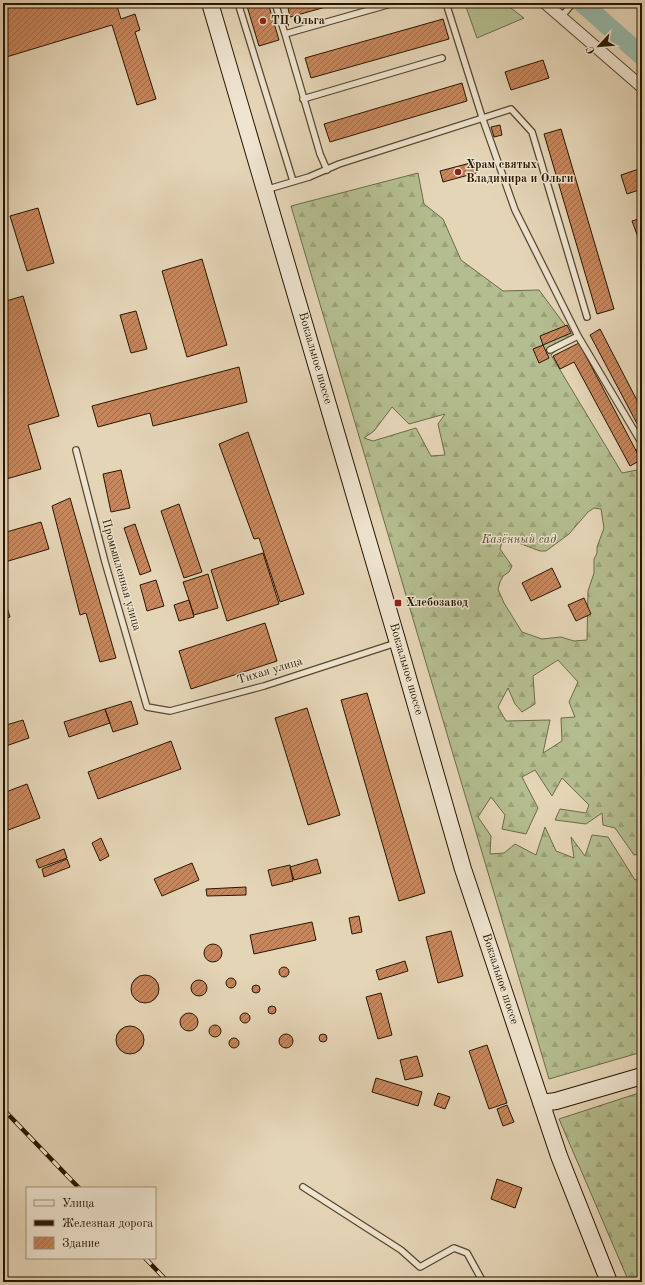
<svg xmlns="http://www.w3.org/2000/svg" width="645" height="1285" viewBox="0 0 645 1285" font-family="'Old Standard TT',serif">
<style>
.green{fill:#b4bd8f;stroke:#6e6a48}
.forest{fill:url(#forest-firs);stroke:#6e6a48;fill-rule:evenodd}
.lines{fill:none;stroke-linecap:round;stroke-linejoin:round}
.river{stroke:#97b9a9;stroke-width:19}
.building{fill:url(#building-hatch);stroke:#281700}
.lane-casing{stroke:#57462e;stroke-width:8}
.street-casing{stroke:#57462e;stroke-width:13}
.secondary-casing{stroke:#281700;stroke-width:18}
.lane{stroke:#eee4d0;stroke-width:5.5}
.street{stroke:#eee4d0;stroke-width:11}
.secondary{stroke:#eee4d0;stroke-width:16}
.rail-casing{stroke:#281700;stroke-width:4.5}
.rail{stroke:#eee4d0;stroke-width:3;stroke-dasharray:9;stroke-linecap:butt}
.poi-dot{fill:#8f2418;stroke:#eee4d0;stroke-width:1.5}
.labels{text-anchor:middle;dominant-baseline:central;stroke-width:3;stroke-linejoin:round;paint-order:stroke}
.poi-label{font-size:12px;font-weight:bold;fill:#281700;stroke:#eee4d0;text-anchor:start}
.street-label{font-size:12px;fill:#281700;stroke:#eee4d0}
.park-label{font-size:12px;font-style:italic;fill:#52492b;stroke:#eee4d0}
</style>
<defs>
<pattern id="forest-firs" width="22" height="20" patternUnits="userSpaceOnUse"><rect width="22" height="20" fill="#b4bd8f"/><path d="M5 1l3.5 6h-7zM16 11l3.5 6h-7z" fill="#9ba27a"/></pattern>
<pattern id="building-hatch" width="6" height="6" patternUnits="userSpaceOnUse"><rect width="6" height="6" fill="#c8865c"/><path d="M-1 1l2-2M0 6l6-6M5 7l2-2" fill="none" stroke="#a26d4a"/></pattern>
</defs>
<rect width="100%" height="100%" fill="#e5d5b7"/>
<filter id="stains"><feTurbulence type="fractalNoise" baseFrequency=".005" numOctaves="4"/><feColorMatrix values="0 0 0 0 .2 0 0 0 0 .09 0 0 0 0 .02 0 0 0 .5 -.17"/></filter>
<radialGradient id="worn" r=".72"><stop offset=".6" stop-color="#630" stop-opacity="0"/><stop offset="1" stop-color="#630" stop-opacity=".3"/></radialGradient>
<path class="green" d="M466,3H504L524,18L477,38L465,4Z"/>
<path class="forest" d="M418,173L424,204L443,219L461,260L503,291L539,290L573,336L551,355L622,473L642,469V726L640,732L642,734V854L634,855L615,828L603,825L602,813L586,824L555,820L560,809L586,813L589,805L562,778L552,796L535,770L522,777L538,808L526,834L502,829L505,815L491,797L478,817L491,836L490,854L504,853L515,844L536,855L545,827L556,851L574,858L571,837L585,856L592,835L608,837L635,880L642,878V1052L549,1079L291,206ZM392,407L409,424L445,414L438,424L445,455L431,456L416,428L373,441L364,438L374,431ZM594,508L601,509L604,528L597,547V553L594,559V573L588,591L587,640L574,641L561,637L542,639L522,632L504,603L498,589L500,582L503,576L509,572L512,566L500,549L502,542L508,539L540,551H546L569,534L588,512ZM558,660L578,682L569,702L575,717L561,718L562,741L543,753L550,720L506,721L498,707L508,688L515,704L522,712L535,704L533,676Z
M642,1092V1282H629L559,1119Z"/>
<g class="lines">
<path class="river" d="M582,3L642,56"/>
</g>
<path class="building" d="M3,3H116L121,19L135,14L140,30L135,32L156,99L137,105L112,25L3,58Z
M246,3H268L279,40L259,46Z
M287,3H340L290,17Z
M443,19L449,39L311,78L305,58Z
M543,60L549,78L511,90L505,72Z
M462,83L467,101L330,142L324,124Z
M500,125L502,135L494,137L491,127Z
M561,129L614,309L597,314L544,134Z
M474,162L476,173L443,182L440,171Z
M642,168V189L627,194L621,175Z
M38,208L54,263L27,271L10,216Z
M642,218V239L639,240L632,221Z
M202,259L227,345L187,357L162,271Z
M639,289H642V309H640Z
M23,296L59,416L28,425L41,469L3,480V302Z
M136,311L147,349L131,353L120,315Z
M567,325L571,333L543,345L540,336Z
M600,329L642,410V433L590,335Z
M579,343L641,460L630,466L574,362L560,369L553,356Z
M543,345L549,358L539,363L533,349Z
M239,367L247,402L153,426L150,413L98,427L92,406Z
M248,432L304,594L280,602L259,538L254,539L219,444Z
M642,447V459L641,460L636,450Z
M121,470L130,508L111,512L103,474Z
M70,498L116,658L100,662L86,613L80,615L52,506Z
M179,504L202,572L184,578L161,511Z
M41,522L49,549L5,562L3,555V533Z
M135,524L151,571L140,575L124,528Z
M263,553L279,604L227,621L211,570Z
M552,568L561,587L531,601L522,583Z
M208,574L218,608L194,615L183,582Z
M156,580L164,606L147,611L140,585Z
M3,595L10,617L3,619Z
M584,598L591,614L576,621L568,605Z
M189,600L194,617L179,621L174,605Z
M265,623L277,661L191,689L179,651Z
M367,693L425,893L399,901L341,700Z
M131,701L138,724L113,732L105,709Z
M307,708L340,815L308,825L275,718Z
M105,709L110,723L69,737L64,722Z
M23,720L29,738L3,747V726Z
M171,741L181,769L98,799L88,772Z
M27,784L40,818L3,832V793Z
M101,838L109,856L100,861L92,843Z
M64,849L67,858L39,868L36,860Z
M67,859L70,867L44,877L42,869Z
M317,859L321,873L294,880L290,867Z
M192,863L199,880L162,896L154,879Z
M290,865L293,881L272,886L268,870Z
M246,887V895L207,896L206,889Z
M359,916L362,932L352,934L349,918Z
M312,922L316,940L254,954L250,935Z
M451,931L463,976L438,983L426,937Z
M204 953a9 9 0 1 1 18 0a9 9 0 1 1-18 0Z
M405,961L408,971L379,980L376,970Z
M279 972a5 5 0 1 1 10 0a5 5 0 1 1-10 0Z
M131 989a14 14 0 1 1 28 0a14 14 0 1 1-28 0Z
M226 983a5 5 0 1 1 10 0a5 5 0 1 1-10 0Z
M191 988a8 8 0 1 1 16 0a8 8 0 1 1-16 0Z
M252 989a4 4 0 1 1 8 0a4 4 0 1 1-8 0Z
M381,993L392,1035L378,1039L366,997Z
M268 1010a4 4 0 1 1 8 0a4 4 0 1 1-8 0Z
M180 1022a9 9 0 1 1 18 0a9 9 0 1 1-18 0Z
M240 1018a5 5 0 1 1 10 0a5 5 0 1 1-10 0Z
M209 1031a6 6 0 1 1 12 0a6 6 0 1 1-12 0Z
M116 1040a14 14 0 1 1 28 0a14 14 0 1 1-28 0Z
M279 1041a7 7 0 1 1 14 0a7 7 0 1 1-14 0Z
M319 1038a4 4 0 1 1 8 0a4 4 0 1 1-8 0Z
M229 1043a5 5 0 1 1 10 0a5 5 0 1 1-10 0Z
M487,1045L507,1103L489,1109L469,1051Z
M417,1056L423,1076L405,1080L400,1060Z
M376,1078L422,1092L418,1106L372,1092Z
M438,1093L450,1097L445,1109L434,1105Z
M507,1105L514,1122L503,1126L497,1109Z
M497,1179L522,1188L515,1208L491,1199Z"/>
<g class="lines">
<g class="lane-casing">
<path id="lane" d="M238,3L293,181
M275,3L285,34L394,3
M446,3L482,117L515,210L578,336L641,442
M561,17L573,3
M285,34L320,154L327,170
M303,99L442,58
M265,190L309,177L339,164L511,109L532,132L587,317
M550,350L578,336
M76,450L105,562L147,707L170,711L264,686L396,643
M303,1187L401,1250L420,1267L454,1248L467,1253L483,1282"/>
</g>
<g class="street-casing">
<path id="street" d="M545,3L642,87"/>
</g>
<g class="secondary-casing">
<path id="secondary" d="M210,3L398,643L463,869L559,1156L609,1282
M541,1103L556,1101L642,1076"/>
</g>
<use href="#lane" class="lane"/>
<use href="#street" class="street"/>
<use href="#secondary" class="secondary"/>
<g class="rail-casing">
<path id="rail" d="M3,1109L79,1188
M145,1258L168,1282"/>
</g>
<use href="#rail" class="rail"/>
</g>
<g class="poi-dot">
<circle cx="263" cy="21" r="4"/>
<circle cx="458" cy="172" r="4"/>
<rect x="394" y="599" width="8" height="8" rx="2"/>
</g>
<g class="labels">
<g class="poi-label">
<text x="271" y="21">ТЦ Ольга</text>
<text x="466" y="165">Храм святых<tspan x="466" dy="14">Владимира и Ольги</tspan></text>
<text x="406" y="603">Хлебозавод</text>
</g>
<g class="street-label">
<text transform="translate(315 358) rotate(74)">Вокзальное шоссе</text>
<text transform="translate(121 575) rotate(74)">Промышленная улица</text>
<text transform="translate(406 669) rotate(74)">Вокзальное шоссе</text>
<text transform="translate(270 671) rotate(-17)">Тихая улица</text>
<text transform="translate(500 979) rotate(72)">Вокзальное шоссе</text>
</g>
<g class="park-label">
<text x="519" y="540">Казённый сад</text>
</g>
</g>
<rect width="645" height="1285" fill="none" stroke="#e5d5b7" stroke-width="16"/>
<rect x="4" y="4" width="637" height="1277" fill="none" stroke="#281700" stroke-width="2"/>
<rect x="8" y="8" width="629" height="1269" fill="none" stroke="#281700"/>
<rect x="26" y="1187" width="130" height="72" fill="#eee4d0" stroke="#9f927d"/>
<rect x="34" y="1200" width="20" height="6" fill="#eee4d0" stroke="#9f927d"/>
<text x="62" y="1207" font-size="12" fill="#281700">Улица</text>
<rect x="34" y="1220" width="20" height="6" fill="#281700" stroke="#9f927d"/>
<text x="62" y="1227" font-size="12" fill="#281700">Железная дорога</text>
<rect x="34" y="1237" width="20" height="12" fill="url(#building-hatch)" stroke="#9f927d"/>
<text x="62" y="1247" font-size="12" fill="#281700">Здание</text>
<g transform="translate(599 46) rotate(244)" stroke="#eee4d0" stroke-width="3" paint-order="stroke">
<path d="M0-3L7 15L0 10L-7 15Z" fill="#281700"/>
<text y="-6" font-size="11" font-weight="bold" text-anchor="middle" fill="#281700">С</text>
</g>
<rect width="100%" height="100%" filter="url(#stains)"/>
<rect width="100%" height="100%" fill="url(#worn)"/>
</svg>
